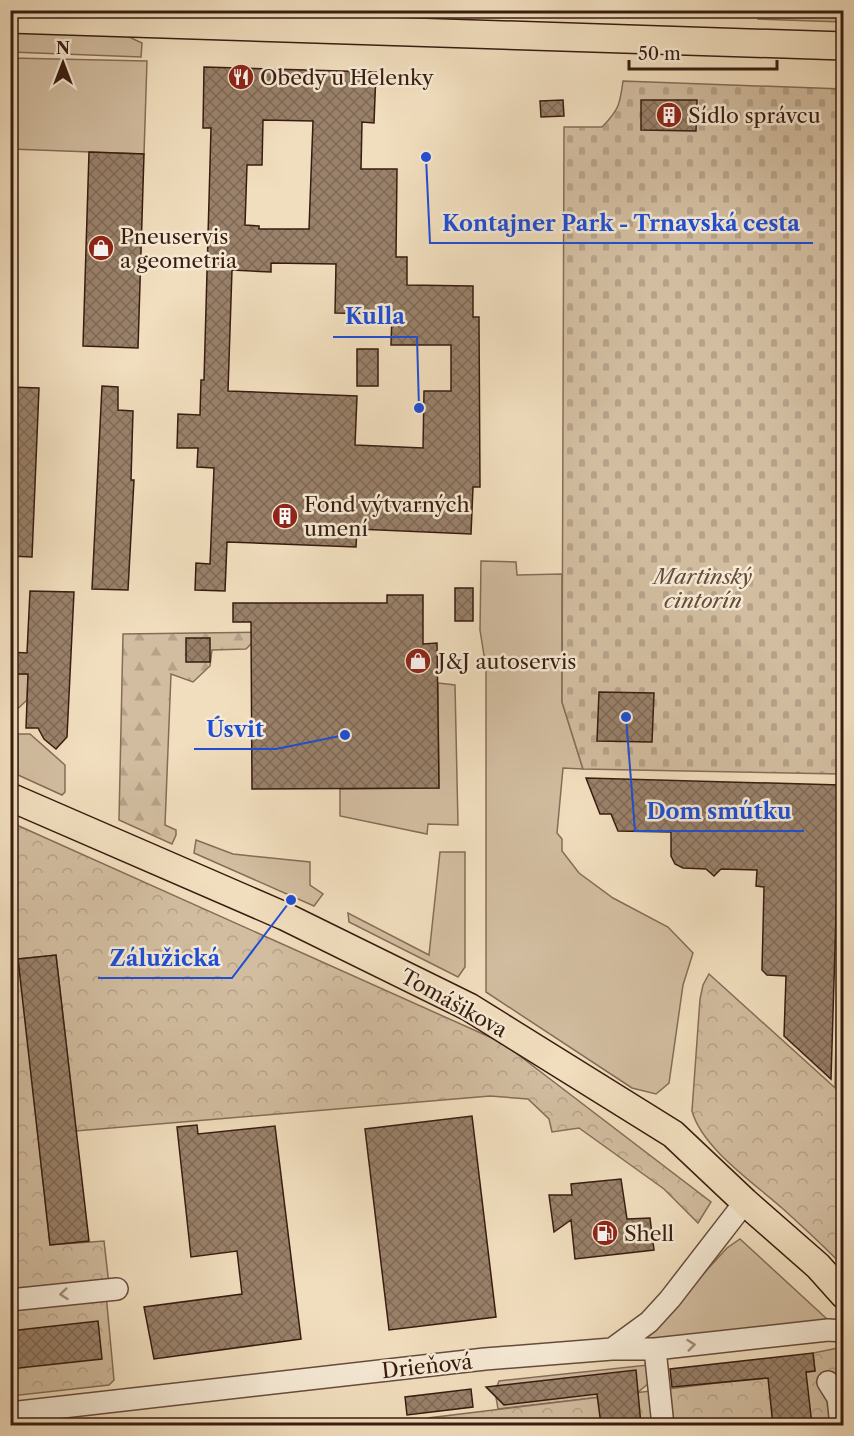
<svg xmlns="http://www.w3.org/2000/svg" width="854" height="1436" viewBox="0 0 854 1436" font-family="'Libre Caslon Text',serif">
<style>
.green{fill:#d2bda0;stroke:#866c58;stroke-width:1.5}
.forest{fill:url(#forest-firs);stroke:#866c58;stroke-width:1.5}
.cemetery{fill:url(#cemetery-stones);stroke:#866c58;stroke-width:1.5}
.park{fill:url(#park-crowns);stroke:#866c58;stroke-width:1.5}
.building{fill:url(#building-cross-hatch);stroke:#391c10;stroke-width:1.5;fill-rule:evenodd}
.lines{fill:none;stroke-linecap:round;stroke-linejoin:round}
.minor-casing{stroke:#674c3c;stroke-width:24}
.major-casing{stroke:#391c10;stroke-width:30}
.minor{stroke:#f6ead5;stroke-width:21}
.major{stroke:#f1debe;stroke-width:27}
.oneway{stroke:#a18d7c}
.labels{text-anchor:middle;dominant-baseline:central;stroke-width:5;stroke-linejoin:round;paint-order:stroke}
.poi-label{font-size:21px;fill:#391c10;stroke:#f6ead5;text-anchor:start}
.park-label{font-size:21px;font-style:italic;fill:#674c3b;stroke:#f6ead5}
.street-label{font-size:21px;fill:#391c10;stroke:#f6ead5}
.leader{fill:none;stroke:#1d4ed8;stroke-width:2}
.callout-dot{fill:#1d4ed8;stroke:#f6ead5;stroke-width:2}
.callout-label{font-size:22px;text-anchor:middle;font-weight:bold;fill:#1d4ed8;stroke:#f6ead5;stroke-width:5;stroke-linejoin:round;paint-order:stroke}
</style>
<defs>
<pattern id="forest-firs" width="22" height="20" patternUnits="userSpaceOnUse" patternTransform="scale(1.5)"><rect width="22" height="20" fill="#d2bda0"/><path d="M5 1l3.5 6h-7zM16 11l3.5 6h-7z" fill="#b5a289"/></pattern>
<pattern id="cemetery-stones" width="16" height="16" patternUnits="userSpaceOnUse" patternTransform="scale(1.5)"><rect width="16" height="16" fill="#d2bda0"/><path d="M2 7V4a2 2 0 0 1 4 0v3zM10 15v-3a2 2 0 0 1 4 0v3z" fill="#b5a289"/></pattern>
<pattern id="park-crowns" width="20" height="18" patternUnits="userSpaceOnUse" patternTransform="scale(1.5)"><rect width="20" height="18" fill="#d2bda0"/><path d="M2 6a3 3 0 1 1 6 0M12 15a3 3 0 1 1 6 0" fill="none" stroke="#b5a289"/></pattern>
<pattern id="building-cross-hatch" width="8" height="8" patternUnits="userSpaceOnUse" patternTransform="scale(1.5)"><rect width="8" height="8" fill="#99816a"/><path d="M0 0l8 8M0 8l8-8" fill="none" stroke="#7e6956"/></pattern>
</defs>
<rect width="100%" height="100%" fill="#f1debe"/>
<filter id="stains"><feTurbulence type="fractalNoise" baseFrequency=".00333" numOctaves="4"/><feColorMatrix values="0 0 0 0 .2 0 0 0 0 .09 0 0 0 0 .02 0 0 0 .5 -.17"/></filter>
<radialGradient id="worn" r=".72"><stop offset=".6" stop-color="#630" stop-opacity="0"/><stop offset="1" stop-color="#630" stop-opacity=".3"/></radialGradient>
<path class="green" d="M758,11H843V22L758,19Z
M11,31L125,35L142,43L141,57L11,52Z
M11,58L147,61L144,154L11,149Z
M481,561L516,562L517,575L562,574V702L583,769L563,768L557,833L562,839V851L579,873L613,898L668,927L693,953L683,985L669,1083L656,1094L632,1088L486,992V668L480,630Z
M11,674H28L27,700L11,715Z
M438,683L455,685L458,825L428,824L427,834L340,816V789L439,788Z
M18,734H30L65,765V792L62,795L18,775Z
M196,840L233,854L310,862V885L323,894L314,906L194,853Z
M440,852H465V967L458,977L349,922L348,913L429,955Z
M740,1239L827,1319L823,1324L655,1342L646,1336L727,1248Z
M648,1365L649,1383L637,1393L498,1409L495,1391L499,1381Z"/>
<path class="forest" d="M355,631L343,644H251L246,649L212,650L210,666L193,682L171,674L165,825L176,830V835L172,844L119,820L123,634Z"/>
<path class="cemetery" d="M623,81L843,89V1095L835,1088L841,774L583,769L562,702L564,127H602C619,110 620,104 623,81Z"/>
<path class="park" d="M10,822L503,1043L711,1202L698,1223L664,1189L579,1128L552,1132L549,1119L528,1099L490,1096L76,1131L56,955L19,959L50,1245L104,1241L109,1285L11,1296Z
M709,974L843,1095V1266C824,1246 803,1227 782,1208C754,1183 702,1148 692,1111L700,999L703,985Z
M106,1294L114,1380L109,1385L11,1396L10,1303Z
M843,1347V1425L429,1426L428,1418L815,1371L813,1353Z"/>
<path class="building" d="M204,67L376,72L374,123L362,122L361,169H397L396,257H407V285L473,286V317H479L480,487H473L471,534L357,529L356,547L227,542L225,591L195,590L196,563L210,564L214,468L197,467L198,448H177L178,414L200,415L201,380H204L211,128H203ZM263,120L313,121L309,229H259V226L245,225L247,165H262ZM271,263L336,264L335,313L392,314L391,345H451V391H424L423,448L355,445L357,396L228,391L232,270L271,272Z
M563,100L564,116L541,117L540,101Z
M641,100H697L696,131L641,130Z
M89,152L144,154L138,348L83,346Z
M357,349H378V386H357Z
M102,386L118,387V410L133,411L131,480H134L128,590L92,589Z
M10,387L39,388L32,557L10,556Z
M455,588H473V621H455Z
M30,591L74,592L67,737L56,749L44,739L38,728H26L28,674H10V652L27,653Z
M387,595H423V644L437,643L439,788L252,789L251,622H233V603H387Z
M186,638H210V662H186Z
M599,692L654,693L652,742L597,741Z
M586,778L840,785L831,1079L784,1036L786,976L767,975L762,970L764,887L756,886L757,870L721,869L714,876L706,869L683,868L675,864L671,856V832L618,831L611,814H600Z
M56,955L89,1241L50,1245L18,959Z
M472,1116L496,1317L389,1330L365,1129Z
M197,1125L198,1134L275,1126L301,1339L154,1359L144,1307L242,1294L237,1251L191,1257L177,1127Z
M621,1179L627,1219L650,1218L654,1250L575,1259L571,1220L554,1232L549,1195H572L571,1184Z
M98,1321L102,1359L10,1369V1331Z
M813,1353L815,1371L806,1372L812,1425H773L768,1378L672,1387L670,1369Z
M636,1370L641,1425H601L597,1394L504,1405L486,1387Z
M471,1389L473,1407L407,1415L405,1397Z"/>
<g class="lines">
<g class="minor-casing">
<path id="minor" d="M10,1300L117,1289
M612,1349L649,1322L670,1299L745,1202
M655,1349L663,1426
M828,1382L838,1398L841,1426
M10,1413L485,1359L612,1349H655L828,1330L844,1331"/>
</g>
<g class="major-casing">
<path id="major" d="M10,19L844,46
M10,797L284,916L469,1007L673,1134L745,1202L818,1266L844,1295"/>
</g>
<use href="#minor" class="minor"/>
<use href="#major" class="major"/>
</g>
<defs><path id="oneway-chevron" d="M-2-3.5L2.5 0L-2 3.5" fill="none" stroke-width="1.6" stroke-linecap="round" stroke-linejoin="round" transform="scale(1.5)"/></defs>
<g class="oneway">
<use href="#oneway-chevron" transform="translate(64 1294) rotate(174)"/>
<use href="#oneway-chevron" transform="translate(691 1345) rotate(-6)"/>
</g>
<defs>
<g id="restaurant-disc" transform="scale(1.35)"><circle r="9.5" fill="#8f2418" stroke="#f6ead5"/><path d="M-5-6h1v4h1v-4h1v4h1v-4h1v5L-1.5 .5V6h-2V.5L-5-1ZM5-6V6H3V1.5H1.5Q1.5-4 5-6Z" fill="#fff"/></g>
<g id="building-disc" transform="scale(1.35)"><circle r="9.5" fill="#8f2418" stroke="#f6ead5"/><path d="M-4-6H4V6H1V3H-1V6H-4ZM-2.5-4.3h1.7v1.8h-1.7ZM.8-4.3h1.7v1.8H.8ZM-2.5-1h1.7V.8h-1.7ZM.8-1h1.7V.8H.8Z" fill="#fff"/></g>
<g id="shop-disc" transform="scale(1.35)"><circle r="9.5" fill="#8f2418" stroke="#f6ead5"/><path d="M-5-2.5h2.3a2.7 3.5 0 0 1 5.4 0H5L5.5 6h-11ZM-1.5-2.5h3a1.5 2.3 0 0 0-3 0Z" fill="#fff"/></g>
<g id="fuel-disc" transform="scale(1.35)"><circle r="9.5" fill="#8f2418" stroke="#f6ead5"/><path d="M-5.5-6h7V0h2V4h1.3V-2.5L3-4.5l.8-.8L6-3V5H2.5V1h-1V6h-7ZM-4.2-4.7v3.2H.2V-4.7Z" fill="#fff"/></g>
</defs>
<g fill-rule="evenodd">
<use href="#restaurant-disc" x="241" y="77"/>
<use href="#building-disc" x="669" y="115"/>
<use href="#shop-disc" x="101" y="248"/>
<use href="#building-disc" x="285" y="516"/>
<use href="#shop-disc" x="418" y="661"/>
<use href="#fuel-disc" x="605" y="1233"/>
</g>
<g class="labels">
<g class="poi-label">
<text x="260" y="77">Obedy u Helenky</text>
<text x="688" y="115">Sídlo správcu</text>
<text x="120" y="236">Pneuservis<tspan x="120" dy="24">a geometria</tspan></text>
<text x="304" y="504">Fond výtvarných<tspan x="304" dy="24">umení</tspan></text>
<text x="438" y="661">J&amp;J autoservis</text>
<text x="624" y="1233">Shell</text>
</g>
<g class="park-label">
<text x="703" y="576">Martinský<tspan x="703" dy="24">cintorín</tspan></text>
</g>
<g class="street-label">
<text transform="translate(454 1003) rotate(29)">Tomášikova</text>
<text transform="translate(427 1366) rotate(-6)">Drieňová</text>
</g>
</g>
<path class="leader" d="M426 157L430 243H813M419 408L417 337H333M345 735L276 749H194M626 717L635 831H804M291 900L232 978H98"/>
<g class="callout-dot">
<circle cx="426" cy="157" r="6"/>
<circle cx="419" cy="408" r="6"/>
<circle cx="345" cy="735" r="6"/>
<circle cx="626" cy="717" r="6"/>
<circle cx="291" cy="900" r="6"/>
</g>
<g class="callout-label">
<text x="621" y="231">Kontajner Park - Trnavská cesta</text>
<text x="375" y="324">Kulla</text>
<text x="235" y="737">Úsvit</text>
<text x="719" y="819">Dom smútku</text>
<text x="165" y="966">Zálužická</text>
</g>
<rect width="854" height="1436" fill="none" stroke="#f1debe" stroke-width="36"/>
<rect x="12" y="12" width="830" height="1412" fill="none" stroke="#391c10" stroke-width="3"/>
<rect x="18" y="18" width="818" height="1400" fill="none" stroke="#391c10" stroke-width="1.5"/>
<g transform="translate(63 63)" stroke="#f6ead5" stroke-width="4.5" paint-order="stroke">
<path d="M0-4.5L10 22L0 15L-10 22Z" fill="#391c10"/>
<text y="-9" font-size="16" font-weight="bold" text-anchor="middle" fill="#391c10">N</text>
</g>
<path d="M629 60v9h148v-9" fill="none" stroke="#391c10" stroke-width="3"/>
<text x="638" y="60" font-size="18" fill="#391c10" stroke="#f6ead5" stroke-width="4.5" paint-order="stroke">50 m</text>
<rect width="100%" height="100%" filter="url(#stains)"/>
<rect width="100%" height="100%" fill="url(#worn)"/>
</svg>
